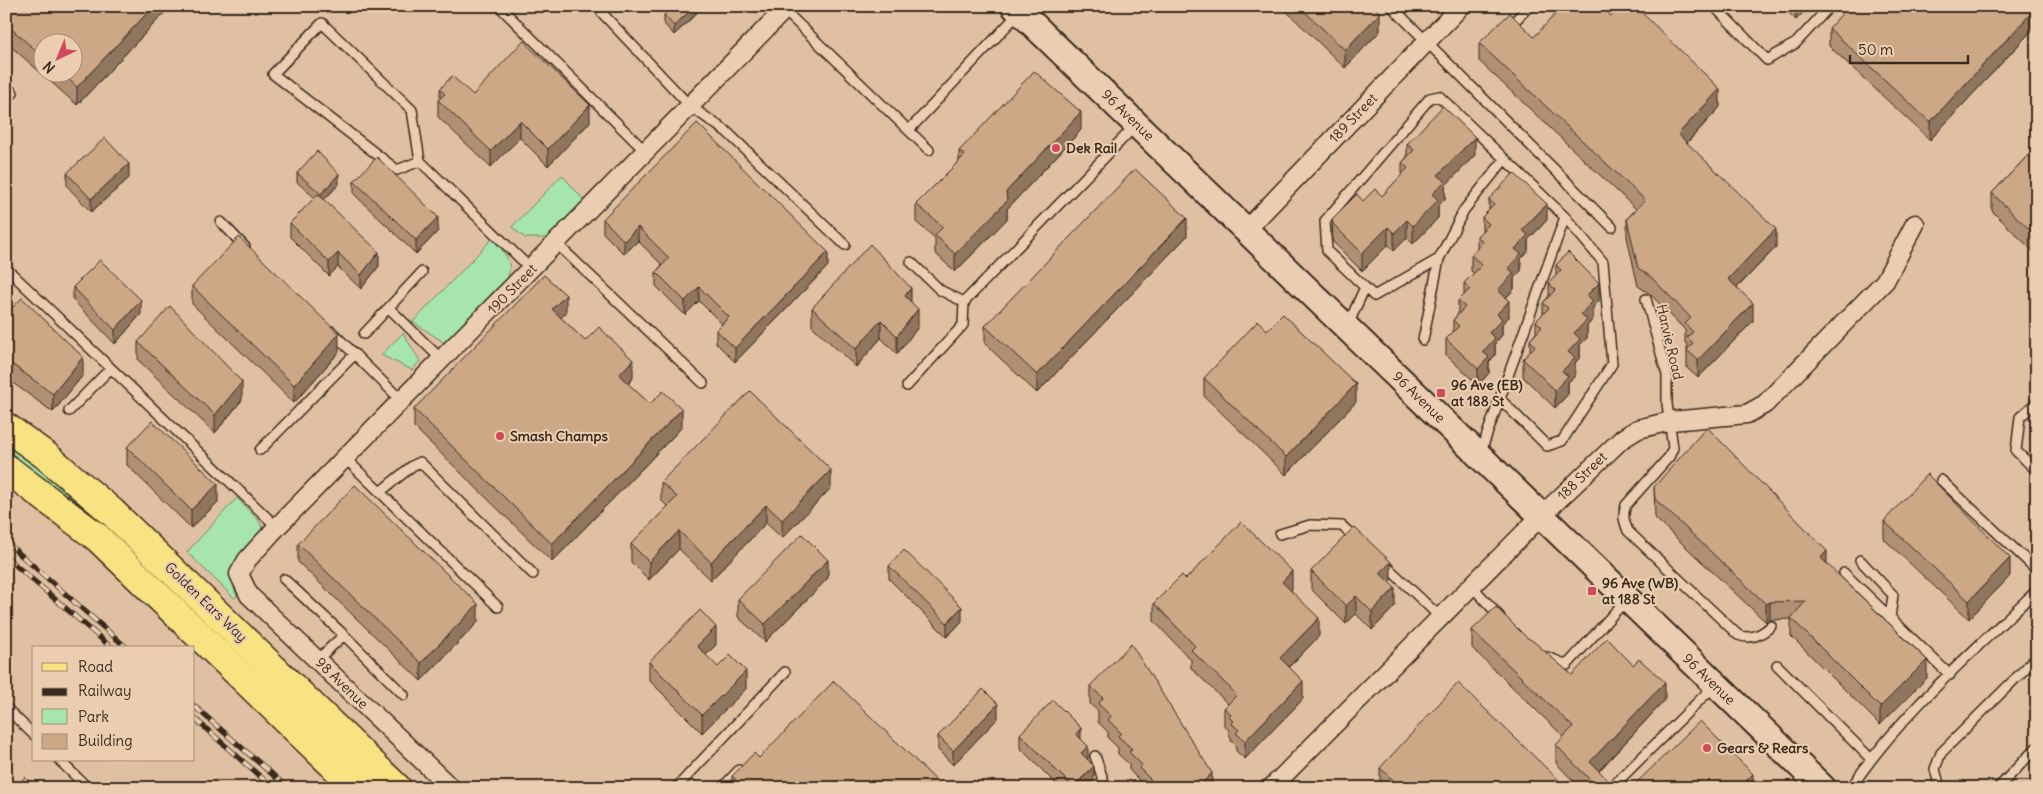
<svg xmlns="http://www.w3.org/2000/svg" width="2043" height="794" viewBox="0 0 2043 794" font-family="Delius,sans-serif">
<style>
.built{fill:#dfc0a2;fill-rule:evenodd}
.green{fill:#a6e6ae;stroke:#708866}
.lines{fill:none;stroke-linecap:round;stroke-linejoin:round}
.service-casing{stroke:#3b2a1e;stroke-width:12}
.minor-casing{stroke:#3b2a1e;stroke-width:21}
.secondary-casing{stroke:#3b2a1e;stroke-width:29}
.primary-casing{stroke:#3b2a1e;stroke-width:31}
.service{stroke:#ebceb2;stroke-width:9}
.minor{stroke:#ebceb2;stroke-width:18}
.secondary{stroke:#ebceb2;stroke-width:25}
.primary{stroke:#f8e281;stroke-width:28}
.rail-casing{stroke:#3b2a1e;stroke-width:5.5}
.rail{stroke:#ebceb2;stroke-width:4;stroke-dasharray:11;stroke-linecap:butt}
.wall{fill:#b09074;stroke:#3b2a1e;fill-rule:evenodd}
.shaded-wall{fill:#90765e;stroke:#3b2a1e}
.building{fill:#cda887;stroke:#3b2a1e}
.poi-dot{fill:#d1495b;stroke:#ebceb2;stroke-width:2}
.labels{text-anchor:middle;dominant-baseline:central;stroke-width:4;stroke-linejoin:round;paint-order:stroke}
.street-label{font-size:14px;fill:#3b2a1e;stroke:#ebceb2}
.poi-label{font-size:14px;font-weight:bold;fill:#3b2a1e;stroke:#ebceb2;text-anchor:start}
</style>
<rect width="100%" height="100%" fill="#ebceb2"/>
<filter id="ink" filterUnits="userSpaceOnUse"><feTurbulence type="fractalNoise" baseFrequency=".02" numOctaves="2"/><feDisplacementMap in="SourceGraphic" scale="10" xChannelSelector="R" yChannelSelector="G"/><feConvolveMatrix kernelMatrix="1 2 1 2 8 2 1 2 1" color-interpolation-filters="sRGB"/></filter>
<g filter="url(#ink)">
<path class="built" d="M6,6H2037V788H6ZM42,42H72V72H42ZM34,648H194V760H34Z"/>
<path class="green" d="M562,175L583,199V203L548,238H525L512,227Z
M492,239C505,252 514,262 507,280L445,343L413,322Z
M403,333L420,361L412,370L381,355Z
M6,439L84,503L382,788H369L6,458Z
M237,498L260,522L262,529C242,550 223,564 237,596L234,598L187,552Z"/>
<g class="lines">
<g class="service-casing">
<path id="service" d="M499,6L646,152
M608,6L602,13L690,106L727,132L845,245
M1391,6L1612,227
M1714,6L1767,60L1796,43L1830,6
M784,10L929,150
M1511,25L1529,6
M6,86L13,93L6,99
M909,130L1018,14
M420,161L397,170L273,74L322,23L412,110L420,161L531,269
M221,222L245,247
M556,243L703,383
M911,262L940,290L964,302
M6,268L277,527
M1646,299L1667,375V404L1673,448L1669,457L1626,505C1622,515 1624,521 1628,531L1738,635C1751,640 1761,635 1771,626
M389,308L442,360
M1348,325L1365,287
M331,331L402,401
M364,334L422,272
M1423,340L1439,259
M907,386L963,325L964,302L1135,126
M1500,399L1547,446L1562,441L1612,364L1603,262L1565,217
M2037,402L2020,417L2016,451L2037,471
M69,411L110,369
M260,450L355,354
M1480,454L1565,217L1439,96L1430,98L1325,221L1327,251L1374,296L1439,259L1464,210L1505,159
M346,459L498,607
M1941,480L2037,570
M380,492L412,466L420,462L533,574
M1280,534L1310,525L1342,526L1357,540
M1860,560L1893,595L1890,618
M1382,562L1440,617
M1844,573L1950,675
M284,579L344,635
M1471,585L1500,617
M1547,657L1567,665L1626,600
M317,660L344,635L404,695
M1777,665L1870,758
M6,708L34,735
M1095,756L1106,788
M59,760L88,788
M1613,786L1715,685
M676,788L785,672
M722,788L739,770
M1851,788C1898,716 1975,650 2037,590
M1940,788L1935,769L1941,753L2037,657
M1998,788L2037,747"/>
</g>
<g class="minor-casing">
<path id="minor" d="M1246,230L1461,6
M451,788L249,595L239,574L247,560L277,527L788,6
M1271,788L1541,516L1622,439L1638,429L1671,421L1747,414L1765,404L1885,281L1915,224"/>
</g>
<g class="secondary-casing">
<path id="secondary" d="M1014,6L1823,788"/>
</g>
<g class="primary-casing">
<path id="primary" d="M6,427L45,455L112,512L397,788
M6,468L98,538L357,788"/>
</g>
<use href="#service" class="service"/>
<use href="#minor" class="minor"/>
<use href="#secondary" class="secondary"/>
<use href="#primary" class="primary"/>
<g class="rail-casing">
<path id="rail" d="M6,542L127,648
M6,557L112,648
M194,706L288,788
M194,718L273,788"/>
</g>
<use href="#rail" class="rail"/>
</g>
<path class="wall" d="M6,6H167V10L77,105L6,42ZM42,42L72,72H42Z
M672,6H704L674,35L664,24V15Z
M1281,6H1374L1380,31L1345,68Z
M1782,6H1810L1796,20Z
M2037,6V25L1930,140L1829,46V28Z
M1534,37L1720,107L1687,143L1776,247L1737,288L1753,321L1698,378L1687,368V344L1685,343V330L1650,294L1638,286L1627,237V219L1636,209L1479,61V43Z
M440,89L473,95L590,122L548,166L520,138L491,167L438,117V100L440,99Z
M1081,130L1007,209V219L955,272L935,253V238L916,222V204L959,161V151Z
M1407,144L1475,155L1445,186V199L1438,206V218L1413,244L1407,238L1394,251L1388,245L1362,271L1333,242L1332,219L1363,201L1382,196L1402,175V163L1407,157Z
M2037,146V255L1992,211V193Z
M67,173L129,178L91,212L67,186Z
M297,173L339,184L324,200L379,266L361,289L338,267L329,276L290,237V223L315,198L297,182Z
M354,181L438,231L416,254L354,194Z
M1489,199L1547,220L1528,240V251L1521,259V271L1514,278V289L1506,298L1509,317L1502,324V335L1495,343V355L1489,362V373L1478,385L1446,355V339L1453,332V320L1458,314V301L1464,295V283L1474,273L1471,271V255L1477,249V236L1482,231V217L1489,211Z
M603,219L828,266L735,362L716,343V330L722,324L699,301L685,315L656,286V272L662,265L638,241L624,254L603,233Z
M1187,236L1037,393L985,344V326Z
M1556,265L1599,301L1593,307V319L1587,326V338L1580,345V357L1575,363V376L1568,382V394L1555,408L1523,377V359L1530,352V340L1536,333V321L1543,315V303L1549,296V283L1556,276Z
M192,286L339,352L294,403L192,304Z
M73,287L141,314L115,344L73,300Z
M911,302L918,327L897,354L881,338L856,367L812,326V308Z
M566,313L561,318L585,341L633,378L628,384L650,404L682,427L552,562L414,427V409Z
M6,314L83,375L53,412L6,378Z
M1267,330L1356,402L1286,475L1204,396V378Z
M138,342L242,400L215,433L138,360Z
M127,447L218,502L191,528L127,465Z
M661,482L831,488L782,538L766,523L711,580L679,549L649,580L631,562V544L668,507L661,500Z
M1654,487L1827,564L1927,678L1880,725L1791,636V619L1770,620L1766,622L1655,518Z
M1884,521L2010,576L1969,619L1884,539Z
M298,544L478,622L421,681L298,562Z
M889,566L962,621L947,637L889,579Z
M1311,571L1391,580L1389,581L1395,606L1372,630L1356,614L1346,624L1311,589Z
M828,578L765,642L738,617V599Z
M1186,579L1292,589L1291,590L1319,636L1289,667L1303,699L1245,759L1236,751V746L1231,741V737L1229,735V730L1224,726V708L1228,704L1191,668V660L1154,621V603Z
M1472,630L1526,637L1572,675L1665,700L1599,771L1616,788H1580L1556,763V745L1564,737L1472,648Z
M716,645L706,655L718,667L746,689L702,733L649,680V662Z
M1090,686L1212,788H1141L1139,786V780L1129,770V764L1118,754V748L1108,738V732L1098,722V711L1090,704Z
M998,718L953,765L938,750V736Z
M1020,734L1081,739L1094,780L1086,788H1060L1020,748Z
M759,758L944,788H732V776Z
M1380,768L1567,788H1382L1380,786Z"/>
<path class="shaded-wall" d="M154,6H167V10L77,105V87Z
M695,6H704L674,35V26Z
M1796,6H1810L1796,20Z
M2037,7V25L1930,140V122Z
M1380,13V31L1345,68V50Z
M1720,89V107L1678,152V134Z
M590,105V122L548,166V149Z
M1081,112V130L1007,209V219L955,272V254L1006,192Z
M520,121V138L491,167V151Z
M1475,137V155L1445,186V199L1438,206V218L1413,244V226L1438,175Z
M129,164V178L91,212V199Z
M339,174V184L321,203V194Z
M1547,204V220L1528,240V251L1521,259V271L1514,278V289L1498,306V290L1508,268L1522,230Z
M438,217V231L416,254V240Z
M1187,218V236L1037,393V375Z
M1407,220V238L1394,251V233Z
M638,227V241L624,254V241Z
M1388,227V245L1362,271V253Z
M1776,229V247L1728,297V279Z
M379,252V266L361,289V275Z
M828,252V266L735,362V348Z
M338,253V267L329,276V262Z
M1599,283V301L1593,307V319L1587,326V338L1580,345V357L1575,363V376L1568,382V394L1555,408V390L1587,295Z
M699,287V301L685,315V301Z
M911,288V306L905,296Z
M566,295V313L552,327V309Z
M141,300V314L115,344V330Z
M1509,301V317L1502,324V335L1495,343V355L1489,362V373L1478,385V369L1489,333L1497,314Z
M1753,303V321L1698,378V360Z
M918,309V327L897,354V336Z
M881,320V338L856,367V349Z
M339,334V352L294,403V385Z
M83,357V375L53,412V394Z
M633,360V378L619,393V375Z
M242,382V400L215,433V415Z
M1356,384V402L1286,475V457Z
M682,409V427L552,562V544Z
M831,470V488L782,538V520Z
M218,484V502L191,528V510Z
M766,505V523L711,580V562Z
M679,531V549L649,580V562Z
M1827,551V569L1821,558Z
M2010,558V576L1969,619V601Z
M828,560V578L765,642V624Z
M1391,562V580L1380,591V573Z
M1292,571V589L1282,600V582Z
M1395,588V606L1372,630V612Z
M1356,596V614L1346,624V606Z
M1770,602V620L1766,622V604Z
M478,604V622L421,681V663Z
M962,607V621L947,637V623Z
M1319,618V636L1280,676V658Z
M716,627V645L697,664V646Z
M1927,660V678L1880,725V707Z
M746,671V689L702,733V715Z
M1303,681V699L1245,759V741Z
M1665,682V700L1590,780V762Z
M998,704V718L953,765V751Z
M1081,728V742L1076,734Z
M1088,746V760L1081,753Z
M1094,766V780L1086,788H1073Z
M1212,773V788H1197Z
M1753,774V788H1739Z"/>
<path class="building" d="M6,6H154L77,87L61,72H72V42H42V56L6,24Z
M672,6H695L674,26L664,15Z
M1299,6H1374L1380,13L1345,50Z
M1563,6H1600L1611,16L1621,6H1635L1720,89L1678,134L1776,229L1728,279L1753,303L1698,360L1687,350L1693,343L1687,337L1693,332L1685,324L1691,318L1650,276L1638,268L1627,219L1645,200L1479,43L1510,13L1534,37Z
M1849,6H2037V7L1930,122L1829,28Z
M523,41L590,105L548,149L520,121L491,151L438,100L445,94L440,89L452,76L473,95Z
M1034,71L1081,112L1006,192L1007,201L955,254L935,235L943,227L916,204L965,155L959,151Z
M1443,106L1475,137L1438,175L1445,181L1432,194L1438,200L1413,226L1407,220L1394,233L1388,227L1362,253L1333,224L1332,219L1357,194L1363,201L1375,189L1382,196L1408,168L1402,163L1414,150L1407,144Z
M697,123L828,252L735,348L716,330L729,317L699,287L685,301L656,272L669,258L638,227L624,241L603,219Z
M105,138L129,164L91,199L67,173Z
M2037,146V237L1992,193Z
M317,151L339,174L321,194L297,173Z
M377,157L438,217L416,240L354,181Z
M1135,169L1187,218L1037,375L985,326Z
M1514,173L1547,204L1522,230L1528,235L1515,249L1521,254L1508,268L1514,273L1498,290L1509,301L1497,314L1502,319L1489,333L1495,338L1483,352L1489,357L1478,369L1446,339L1459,326L1453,320L1465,307L1458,301L1470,289L1464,283L1482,265L1471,255L1483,242L1477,236L1489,224L1482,217L1494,205L1489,199Z
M318,194L379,252L361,275L338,253L329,262L290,223Z
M239,237L339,334L294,385L192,286Z
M870,244L911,288L905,296L918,309L897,336L881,320L856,349L812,308Z
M1568,252L1599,283L1587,295L1593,301L1581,314L1587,320L1574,333L1580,339L1568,352L1575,358L1562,371L1568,376L1555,390L1523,359L1535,346L1530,340L1542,327L1536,321L1549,308L1543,303L1555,290L1549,283L1561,270L1556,265Z
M100,260L141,300L115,330L73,287Z
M544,275L566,295L552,309L585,341L599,327L633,360L619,375L650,404L663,391L682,409L552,544L414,409Z
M22,298L83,357L53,394L6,360V314Z
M170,306L242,382L215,415L138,342Z
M1283,314L1356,384L1286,457L1204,378L1258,321L1267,330Z
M750,391L831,470L782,520L766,505L711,562L679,531L649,562L631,544L677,497L661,482Z
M152,421L218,484L191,510L127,447Z
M1707,427L1827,551L1821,558L1927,660L1880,707L1791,618L1806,601L1770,602L1766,604L1655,499L1654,487Z
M1927,474L2010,558L1969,601L1884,521Z
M355,485L478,604L421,663L298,544Z
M1241,522L1292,571L1282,582L1319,618L1280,658L1303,681L1245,741L1236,733L1239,730L1231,723L1233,721L1229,717L1231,714L1224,708L1237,695L1191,650L1195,646L1154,603L1182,575L1186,579Z
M1354,527L1391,562L1380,573L1395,588L1372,612L1356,596L1346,606L1311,571Z
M802,534L828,560L765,624L738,599Z
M904,550L962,607L947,623L889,566Z
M1496,607L1526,637L1533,641L1572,675L1607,638L1633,665L1639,659L1665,682L1590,762L1616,788H1598L1556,745L1573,727L1472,630Z
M700,610L716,627L697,646L718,667L730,655L746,671L702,715L649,662Z
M1131,644L1212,773L1197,788H1153L1149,784L1152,781L1139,768L1142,765L1129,752L1132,749L1118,736L1121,733L1108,720L1111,716L1098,704L1103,698L1090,686Z
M834,681L944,788H744L732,776L754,753L759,758Z
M1458,683L1567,788H1402L1380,768Z
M983,689L998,704L953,751L938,736Z
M1053,700L1081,728L1076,734L1088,746L1081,753L1094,766L1073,787L1020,734Z
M1700,721L1753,774L1739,788H1631Z
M25,777L36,788H15Z"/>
</g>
<g class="poi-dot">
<circle cx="1056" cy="148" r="5"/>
<rect x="1436" y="388" width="10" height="10" rx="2.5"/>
<circle cx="500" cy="436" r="5"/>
<rect x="1587" y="586" width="10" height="10" rx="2.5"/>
<circle cx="1707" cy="748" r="5"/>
</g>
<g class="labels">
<g class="street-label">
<text transform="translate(1128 115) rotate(44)">96 Avenue</text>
<text transform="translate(1353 118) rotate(-46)">189 Street</text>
<text transform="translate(512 289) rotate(-46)">190 Street</text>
<text transform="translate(1670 342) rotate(77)">Harvie Road</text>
<text transform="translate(1419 397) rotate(44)">96 Avenue</text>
<text transform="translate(1582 476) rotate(-44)">188 Street</text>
<text transform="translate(206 602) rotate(44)">Golden Ears Way</text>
<text transform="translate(1709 679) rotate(44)">96 Avenue</text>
<text transform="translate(342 683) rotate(44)">98 Avenue</text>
</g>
<g class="poi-label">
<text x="1066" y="148">Dek Rail</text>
<text x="1451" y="385">96 Ave (EB)<tspan x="1451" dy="16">at 188 St</tspan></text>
<text x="510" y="436">Smash Champs</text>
<text x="1602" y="583">96 Ave (WB)<tspan x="1602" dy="16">at 188 St</tspan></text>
<text x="1717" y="748">Gears &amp; Rears</text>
</g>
</g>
<rect width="2043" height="794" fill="none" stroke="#ebceb2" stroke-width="25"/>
<rect x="12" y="12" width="2018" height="769" fill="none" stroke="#3b2a1e" stroke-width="2" filter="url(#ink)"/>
<rect x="32" y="646" width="162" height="115" fill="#ebceb2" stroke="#a58c77"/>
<rect x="42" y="663" width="25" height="8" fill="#f8e281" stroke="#a58c77"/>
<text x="78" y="672" font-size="15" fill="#3b2a1e">Road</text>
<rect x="42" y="688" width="25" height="8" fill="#3b2a1e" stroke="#a58c77"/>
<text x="78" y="696" font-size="15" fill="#3b2a1e">Railway</text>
<rect x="42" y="709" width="25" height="15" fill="#a6e6ae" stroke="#a58c77"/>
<text x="78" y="722" font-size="15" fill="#3b2a1e">Park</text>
<rect x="42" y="734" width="25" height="15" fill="#cda887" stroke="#a58c77"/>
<text x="78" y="746" font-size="15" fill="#3b2a1e">Building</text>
<g transform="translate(58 58) rotate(224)"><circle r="24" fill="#ebceb2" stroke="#a58c77"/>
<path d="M0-4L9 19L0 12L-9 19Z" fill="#d1495b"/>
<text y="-8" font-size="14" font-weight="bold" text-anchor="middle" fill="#3b2a1e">N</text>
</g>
<path d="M1850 55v8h118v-8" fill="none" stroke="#3b2a1e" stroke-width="2.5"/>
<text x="1858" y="55" font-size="15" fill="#3b2a1e" stroke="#ebceb2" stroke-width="4" paint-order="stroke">50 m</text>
</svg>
